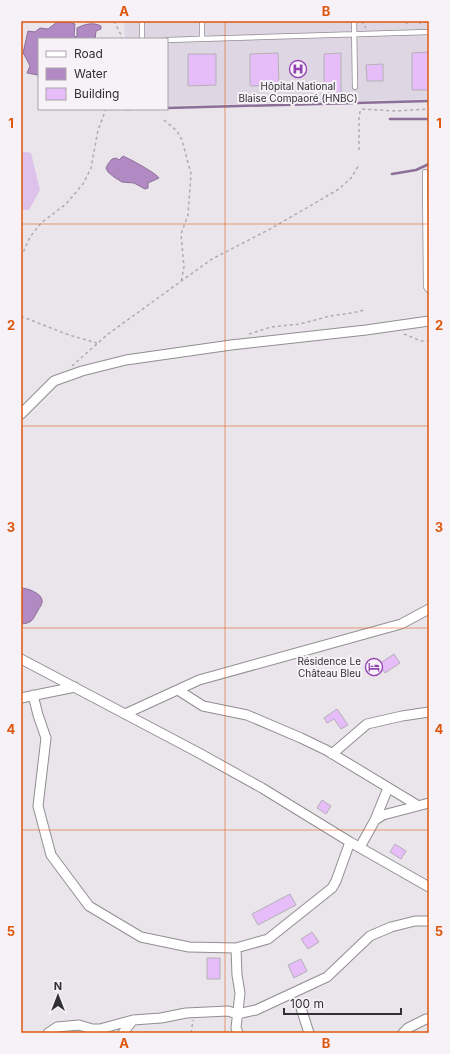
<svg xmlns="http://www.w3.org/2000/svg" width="450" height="1054" viewBox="0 0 450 1054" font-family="Inter,sans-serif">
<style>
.built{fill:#ded6e2}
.green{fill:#dfc2ec}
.water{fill:#b28ac3;stroke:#8b6f98}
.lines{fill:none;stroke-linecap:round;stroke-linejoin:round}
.stream{stroke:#8b6f98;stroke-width:2.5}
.building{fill:#e6bdf8;stroke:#b4b0b6}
.lane-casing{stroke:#918e92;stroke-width:6}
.street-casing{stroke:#918e92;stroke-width:11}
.path{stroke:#aeabaf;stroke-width:1.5;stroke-dasharray:3 3;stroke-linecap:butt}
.lane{stroke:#fff;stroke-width:4.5}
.street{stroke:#fff;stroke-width:9}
.grid{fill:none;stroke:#df570e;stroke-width:1;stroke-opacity:0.55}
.labels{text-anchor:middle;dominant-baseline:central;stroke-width:4;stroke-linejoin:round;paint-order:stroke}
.poi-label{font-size:10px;fill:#313032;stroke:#f6f2f8}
.neatline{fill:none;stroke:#df570e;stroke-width:1.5}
.grid-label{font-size:13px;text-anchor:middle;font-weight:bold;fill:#df570e}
</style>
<rect width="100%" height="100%" fill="#e9e5ea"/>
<path class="built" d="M124,21H429V99L167,106V39H125Z"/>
<path class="green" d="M21,151L31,153L40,190L29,210H21Z"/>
<path class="water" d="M57,21H66L75,24L74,36L77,37V28C85,24 93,22 101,26V29L96,31L95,39H39V80L38,75L27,73L30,66L26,58L23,53L28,31L35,32L40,28L48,29L57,22Z
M123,156C130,159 156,173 159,178L148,183V188L145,189L134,183L122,182L114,177L108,172L106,168L108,164L112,159L116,158L119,160Z
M21,588C27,588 41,593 42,600C43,604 39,608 37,612C32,621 32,623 21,624Z"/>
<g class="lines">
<path class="stream" d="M167,108L429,101
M126,109H131
M390,119H429
M392,174L416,170L429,164"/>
</g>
<path class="building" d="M429,52V90H412V53Z
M278,53L279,85L250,86V54Z
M341,53V93H324V54Z
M188,54H216V85L188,86Z
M383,64V81H367L366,65Z
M394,654L400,663L385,673L379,664Z
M337,709L348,725L341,729L334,719L327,723L324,718Z
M322,800L331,806L326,814L317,808Z
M395,844L406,851L401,859L390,852Z
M290,894L296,905L258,925L252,914Z
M312,932L319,942L308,949L301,939Z
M207,958H220V979H207Z
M301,959L307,971L294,978L288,965Z"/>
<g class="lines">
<g class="lane-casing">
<path id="lane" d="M142,21V39
M202,21V39
M354,21L355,87
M167,40L429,32
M425,172L426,287L429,291"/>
</g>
<g class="street-casing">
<path id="street" d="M21,414L54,381L82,371L126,360L231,345L366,330L429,321
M21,659L199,753L262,788L350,842L429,887
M178,690L203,706L247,715L301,738L326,750L417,805
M33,695L38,715L46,738L38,806L51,855L89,906L141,937L189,947L236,948L268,939L332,888L336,881L350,842
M21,698L75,687
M125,714L199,680L401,624L429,609
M332,754L367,724L402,716L429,712
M375,820L388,788
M360,847L375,820L383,815L429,803
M236,948L237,975L240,993L236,1028L238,1033
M301,1008L309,1033
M48,1033L57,1027L79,1025L92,1029H100L133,1020L161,1018L186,1013L228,1011L237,1014L256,1010L327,977L370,936L391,927L415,921H429
M123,1033L133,1020
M403,1033L408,1028L426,1019H429"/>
</g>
<path class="path" d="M114,21L121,35V39
M362,21V22L366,28
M407,21V27
M420,21V27
M164,120L177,131L182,140L191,174L188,215L181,234L184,267L181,282
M359,150V116L360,112L362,109L395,111L429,109
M21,257L30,237L41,223L66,204L83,184L91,168L98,130L106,109
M21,316L23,317L69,335L97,343
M249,334L271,327L300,324L330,316L352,313L364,310
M404,334L421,341H429
M72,366L108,334L212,259L272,228L339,189L351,178L359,165
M191,1033L193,1020"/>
<use href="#lane" class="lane"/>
<use href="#street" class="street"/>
</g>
<path class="grid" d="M225,21V1033M21,224H429M21,426H429M21,628H429M21,830H429"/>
<defs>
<g id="hospital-ring" transform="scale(0.9)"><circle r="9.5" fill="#f6f2f8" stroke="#9242b1" stroke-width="1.5"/><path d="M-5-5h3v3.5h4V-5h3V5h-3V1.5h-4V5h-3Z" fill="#9242b1"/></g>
<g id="hotel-ring" transform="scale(0.9)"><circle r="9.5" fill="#f6f2f8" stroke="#9242b1" stroke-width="1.5"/><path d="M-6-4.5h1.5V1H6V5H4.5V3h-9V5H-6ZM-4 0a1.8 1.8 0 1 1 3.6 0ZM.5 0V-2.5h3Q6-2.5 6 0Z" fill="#9242b1"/></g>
</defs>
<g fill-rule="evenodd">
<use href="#hospital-ring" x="298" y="69"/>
<use href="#hotel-ring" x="374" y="667"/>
</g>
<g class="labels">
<g class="poi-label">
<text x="298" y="86">Hôpital National<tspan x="298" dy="12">Blaise Compaoré (HNBC)</tspan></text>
<text x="361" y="661" text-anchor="end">Résidence Le<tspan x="361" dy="12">Château Bleu</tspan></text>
</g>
</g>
<rect width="450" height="1054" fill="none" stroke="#f6f2f8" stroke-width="44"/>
<rect x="38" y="38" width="130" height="72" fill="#f6f2f8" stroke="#a7a4a9"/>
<rect x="46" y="51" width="20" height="6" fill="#ffffff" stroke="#a7a4a9"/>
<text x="74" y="58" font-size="12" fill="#313032">Road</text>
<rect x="46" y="68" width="20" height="12" fill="#b28ac3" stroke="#a7a4a9"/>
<text x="74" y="78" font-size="12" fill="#313032">Water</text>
<rect x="46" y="88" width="20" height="12" fill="#e6bdf8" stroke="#a7a4a9"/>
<text x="74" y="98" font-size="12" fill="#313032">Building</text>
<g transform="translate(58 996)" stroke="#f6f2f8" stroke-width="3" paint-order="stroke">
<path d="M0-3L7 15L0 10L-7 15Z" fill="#313032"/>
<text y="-6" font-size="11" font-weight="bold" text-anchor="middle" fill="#313032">N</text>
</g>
<path d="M284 1008v6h117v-6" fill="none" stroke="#313032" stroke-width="2"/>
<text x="290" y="1008" font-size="12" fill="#313032" stroke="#f6f2f8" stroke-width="3" paint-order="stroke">100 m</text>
<rect x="22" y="22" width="406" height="1010" class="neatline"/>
<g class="grid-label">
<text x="124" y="16">A</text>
<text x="326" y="16">B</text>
<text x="11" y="128">1</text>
<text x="439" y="128">1</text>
<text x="11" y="330">2</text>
<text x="439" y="330">2</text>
<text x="11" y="532">3</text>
<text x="439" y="532">3</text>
<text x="11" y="734">4</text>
<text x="439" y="734">4</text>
<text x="11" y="936">5</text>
<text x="439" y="936">5</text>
<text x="124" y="1048">A</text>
<text x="326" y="1048">B</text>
</g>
</svg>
